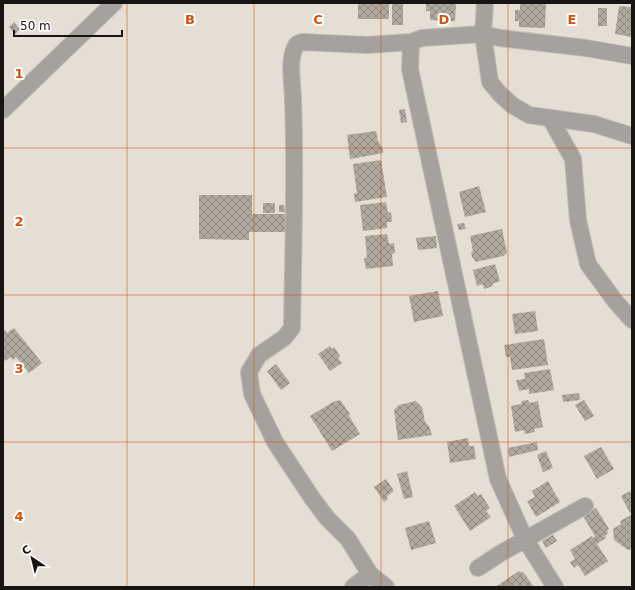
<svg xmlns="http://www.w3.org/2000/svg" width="635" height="590" viewBox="0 0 635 590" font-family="'DejaVu Sans',sans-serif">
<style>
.building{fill:url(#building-cross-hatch)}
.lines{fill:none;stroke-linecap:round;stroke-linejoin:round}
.minor-casing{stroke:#c0bab2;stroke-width:18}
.minor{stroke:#a5a29e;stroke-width:16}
.grid{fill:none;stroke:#d3520c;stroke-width:1;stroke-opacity:0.55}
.grid-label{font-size:13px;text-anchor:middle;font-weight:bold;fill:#d3520c;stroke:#fff;stroke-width:4;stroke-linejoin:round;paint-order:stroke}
</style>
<defs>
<pattern id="building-cross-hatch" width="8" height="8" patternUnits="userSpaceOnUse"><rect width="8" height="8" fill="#b0a9a0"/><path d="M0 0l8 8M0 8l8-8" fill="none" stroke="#8e8881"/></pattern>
</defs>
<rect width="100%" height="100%" fill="#e5ded5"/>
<path class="building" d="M358,3H389V19H358Z
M392,3H403V25H392Z
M426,3H456L455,21L430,20V11H426Z
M520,3H546L545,28L519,27V21H515V10H520Z
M632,5V37L615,34L619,6L630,7Z
M598,8H607V26H598Z
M14,22L20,29L15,34L9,27Z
M405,109L407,122L401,123L399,110Z
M376,131L378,141L383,149V153L350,159L347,135Z
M381,160L387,197L355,202L354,194L357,193L353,164Z
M479,186L486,212L465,217L459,192Z
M199,195H252V214H285V232H249V240L199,239Z
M386,202L388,213L391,212L392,222H387V228L363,231L360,205Z
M263,203H275V213H263Z
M279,205H284L285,212H279Z
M464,223L466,229L459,230L457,224Z
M502,229L507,253L503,256L476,262L472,257L471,252L473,251L470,236Z
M387,234L389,244L394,243L395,253L392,254L393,266L366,269L364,258H367L365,236Z
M436,236L437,248L418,250L416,238Z
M495,264L500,281L492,284L493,286L484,289L483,284L477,286L473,270Z
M438,291L443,316L414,322L409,296Z
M535,311L538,331L515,334L512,314Z
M14,328L42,363L29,373L16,357L13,360L11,357L5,361L3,358V332L5,330L7,333Z
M544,339L548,365L512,370L510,357H506L504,345Z
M330,346L332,349L334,347L340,356L338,358L342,363L330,371L318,354Z
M276,364L290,383L281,390L267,371Z
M550,369L554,390L529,394V389L519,391L516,380L525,379L524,373Z
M579,393L580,400L563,402L562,395Z
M340,400L350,414L349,416L360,434L332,451L310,416L333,402Z
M528,400L530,403L538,401L543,427L534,429L535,432L525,434L524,430L515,432L511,406L521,404L522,401Z
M584,400L594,416L585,421L575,405Z
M416,401L422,407L425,422L429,426L432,435L398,440L394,410L399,405Z
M468,438L469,446H474L476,459L450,463L447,442Z
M537,442L538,450L509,457L508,448Z
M601,447L614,469L597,479L584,456Z
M546,451L553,468L543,472L537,455Z
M407,471L413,497L404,499L397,474Z
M386,479L394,491L387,496L388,499L384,502L374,487Z
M548,481L560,502L536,517L527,501L535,497L532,491Z
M630,491L632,495V512L630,513L621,496Z
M475,492L478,496L481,494L490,508L486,511L491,517L470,531L454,506Z
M596,508L609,529L607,531L608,533L605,536L606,538L597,544L608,561L585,576L578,565L574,568L570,562L575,559L570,550L592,536L593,538L595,536L583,516Z
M631,515L632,549L628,550L614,540L613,529L621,524L620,521Z
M429,521L436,543L411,550L405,528Z
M553,535L557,541L546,548L542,541Z
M519,571L524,573L534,587H495Z"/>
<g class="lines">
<g class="minor-casing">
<path id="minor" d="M485,3L483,34L490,82L500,94L512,105L529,115L594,124L632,136
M411,42L410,69L498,479L525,539L555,587
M3,110L114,3
M550,118L573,159L578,220L588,264L615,301L632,320
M478,568L501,553L585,506
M370,574L386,587
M353,587L370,574L348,539L327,518L312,498L275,442L252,394L249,372L259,355L284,338L292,328C293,252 296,176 293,100C293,84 287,58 297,44L302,42L367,45L411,42L422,38L483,34L500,38L586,48L632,56"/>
</g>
<use href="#minor" class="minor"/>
</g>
<path class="grid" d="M127,3V587M254,3V587M381,3V587M508,3V587M3,148H632M3,295H632M3,442H632"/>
<g class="grid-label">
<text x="190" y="24">B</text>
<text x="318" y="24">C</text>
<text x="444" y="24">D</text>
<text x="572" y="24">E</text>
<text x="19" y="78">1</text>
<text x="19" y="226">2</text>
<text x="19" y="373">3</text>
<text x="19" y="521">4</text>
</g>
<rect width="635" height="590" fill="none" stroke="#171411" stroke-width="8"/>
<g transform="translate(32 558) rotate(325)" stroke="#ffffff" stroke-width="3" paint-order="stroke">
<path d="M0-3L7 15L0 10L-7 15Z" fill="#171411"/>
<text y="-6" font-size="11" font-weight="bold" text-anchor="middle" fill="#171411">С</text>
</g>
<path d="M14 30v6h108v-6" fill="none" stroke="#171411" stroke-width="2"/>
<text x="20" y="30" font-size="12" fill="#171411" stroke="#ffffff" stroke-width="3" paint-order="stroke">50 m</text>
</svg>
